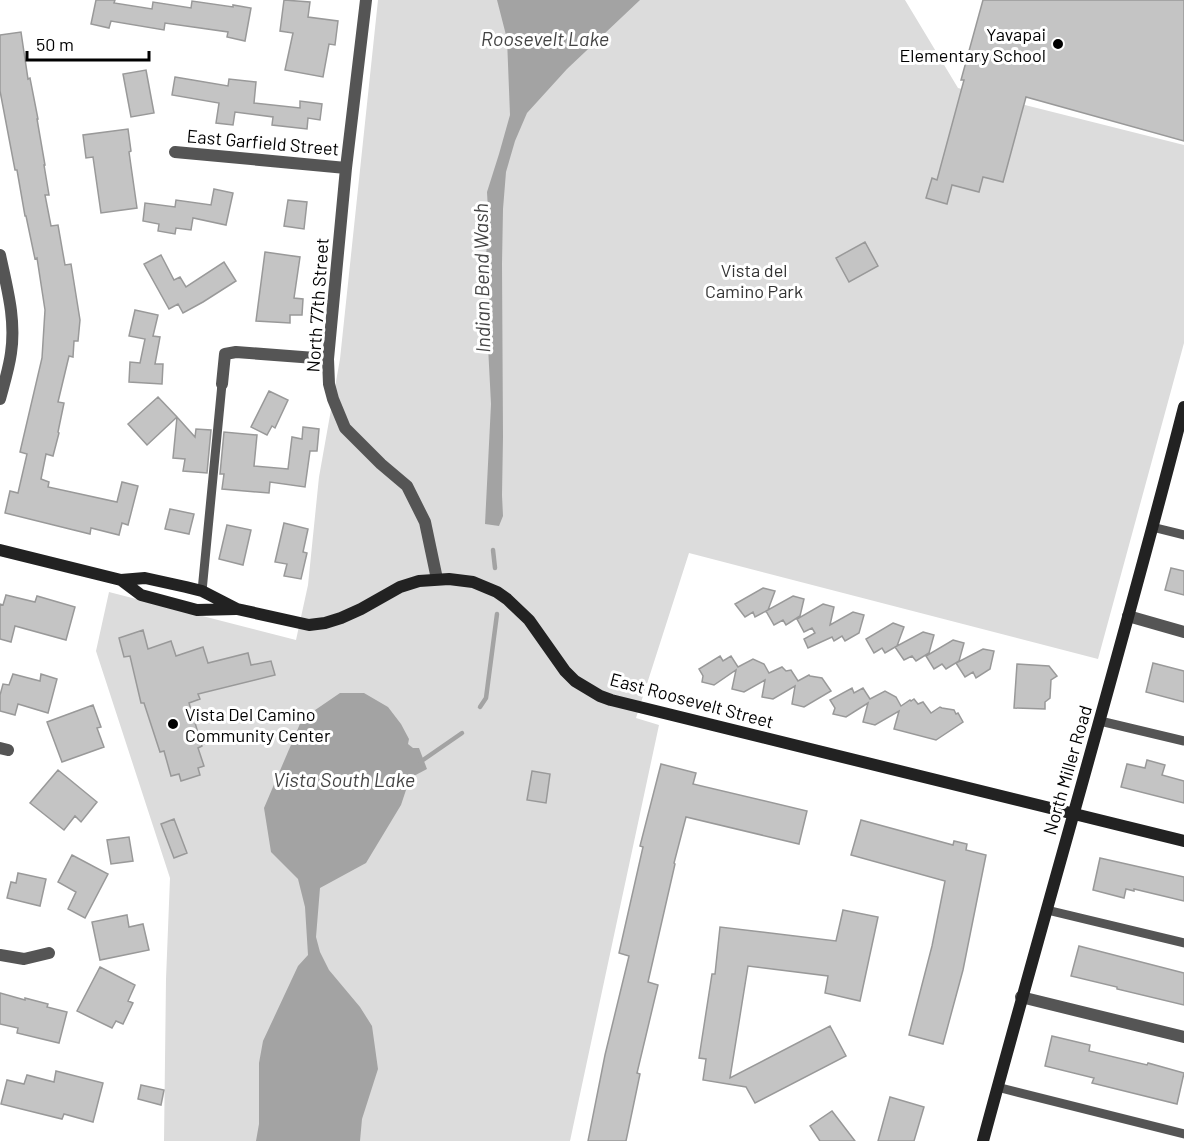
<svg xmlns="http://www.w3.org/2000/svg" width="1184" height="1141" viewBox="0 0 1184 1141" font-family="Barlow,sans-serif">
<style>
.green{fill:#dcdcdc}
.water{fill:#a3a3a3}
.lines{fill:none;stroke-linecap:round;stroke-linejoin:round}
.stream{stroke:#a3a3a3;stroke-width:4.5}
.building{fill:#c4c4c4;stroke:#999;stroke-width:1.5}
.lane{stroke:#555;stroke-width:9}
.street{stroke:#555;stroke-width:12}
.secondary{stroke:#222;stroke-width:12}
.poi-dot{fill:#000;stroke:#fff;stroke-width:2}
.labels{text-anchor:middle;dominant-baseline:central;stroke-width:6;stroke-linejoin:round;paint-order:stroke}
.poi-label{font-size:18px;fill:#000;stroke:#fff;text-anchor:end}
.street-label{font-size:18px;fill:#000;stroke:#fff}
.park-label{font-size:18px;fill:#333;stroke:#fff}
.water-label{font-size:20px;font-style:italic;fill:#444;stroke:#fff}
</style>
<rect width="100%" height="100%" fill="#fff"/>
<path class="green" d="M378,0H905L958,88L1184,145V343L1098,659L689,553L636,718L659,725L570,1141H164L166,979L170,878L96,651L109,592L296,640L308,585L319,477L340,359Z"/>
<path class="water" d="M497,0H640L567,69L527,113L515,141L506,172L503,209L502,264L503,437L502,495L503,516L499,526L485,524L491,404L488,346L489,300L486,255L489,228L487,192L499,154L510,115L507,39Z
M340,693H364L388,707L401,724L409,739L408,744L413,748H419L427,769L410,778L401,805L366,863L320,888L316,937L320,952L329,970L360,1007L372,1026L378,1069L362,1119L360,1141H256L259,1124V1063L263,1041L298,966L308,955L305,907L298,879L271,852L264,808L302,719Z"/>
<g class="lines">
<path class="stream" d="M493,550L495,568
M480,707L486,698L497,614
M419,760H423L462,733"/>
</g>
<path class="building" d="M96,0H115L114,3L152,9L153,2L191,8L192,1L233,7V5L251,8L245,41L227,37L228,32L165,23L164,30L111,21L109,28L91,24Z
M284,0L310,2L308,17L338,21L335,45L329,44L323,77L285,70L293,33L280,31Z
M983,0H1184V141L1026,97L1003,182L983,177L979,192L952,185L947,204L926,198L932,178L937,180L964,80H961Z
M21,32L28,79L30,78L38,119H37L45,165H44L49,195H45L51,226L58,225L65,265L71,264L80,320L78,341H74L73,357L69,356L58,402L64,403L58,432L59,433L53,456L46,454L41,479L49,482L48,487L117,502L122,482L138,486L128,525L122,523L119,535L91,528L90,534L5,513L10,491L18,493L27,454L20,452L42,358L45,310L37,258L35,259L26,216H25L17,170H15L0,91V35Z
M146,70L154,113L131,117L123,74Z
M175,77L228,86L229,79L256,82L254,103L300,108V101L322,104L320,120L308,118L307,129L272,125L273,117L235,112L233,125L216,123L219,103L172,95Z
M128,129L131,151L129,152L137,208L101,213L93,157L86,158L83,135Z
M214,189L233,193L226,225L193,218L191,230L176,228L175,234L158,231L159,224L143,221L145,203L175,207L176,200L211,205Z
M288,200L307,202L304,229L284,226Z
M865,242L878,266L849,282L836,258Z
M265,252L300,257L294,298L303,299L302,315H290V323L256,321Z
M161,255L174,280L180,277L186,287L224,262L236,281L203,302L183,313L178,304L169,309L144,264Z
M135,310L158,315L153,336L160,337L155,364H163L162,384L129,382L130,362L140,363L145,339L129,336Z
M269,391L288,400L275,428L272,426L267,435L251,427Z
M158,397L177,417L147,445L128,424Z
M177,417L195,437L196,429L211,430L207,473L183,471L185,459L173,458Z
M303,427L319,429L317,451H310L305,487L270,482L269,493L222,489L224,474H220L224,432L257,435L254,466L288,469L292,437L302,439Z
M170,509L194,514L189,534L165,529Z
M284,523L308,529L303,552L307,553L301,579L284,576L287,564L275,562Z
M227,525L251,530L243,565L219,559Z
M1171,568L1184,571V595L1165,590Z
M763,588L775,591L768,610L755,617L753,612L745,617L735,604Z
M6,595L35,602L37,596L75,607L66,640L15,626L11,642L0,639V604L3,605Z
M793,596L804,599L800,616L786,625L783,620L774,625L766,611Z
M823,604L834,607L830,625L853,612L864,615L859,633L845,641L842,636L834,641L832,637L808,648L804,639L815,633L812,628L804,632L797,619Z
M893,623L904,627L897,646L885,653L882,648L874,653L866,639Z
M143,630L148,649L171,641L176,656L203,647L208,663L248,653L251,665L271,661L275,675L198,694L200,699L189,703L202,746L198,748L204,766L198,768L200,775L181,781L179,774L171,776L164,751L160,752L144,703H141L130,656L124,657L119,638Z
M923,632L934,635L929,653L916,661L912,656L904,660L895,647Z
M953,640L964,643L959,661L946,669L942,664L934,669L926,656Z
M983,649L994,651L990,669L976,678L973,672L965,677L956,663Z
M720,656L723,661L731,656L738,667L753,659L764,664L769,673L782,667L786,671L791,670L798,681L809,675L810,676L822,678L831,691L804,707L792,704L795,686L773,699L762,697L765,680L744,692L732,689L736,670L714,685L702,682L703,676L699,669Z
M1153,663L1184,671V702L1146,692Z
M1017,664L1049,666L1057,676L1051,680L1050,698L1045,702V709L1014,708Z
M13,674L40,681L41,674L57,679L48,713L18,704L15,715L0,711V695L3,684L9,685Z
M852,688L854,693L863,688L870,699L885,691L896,697L901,706L910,700L911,701L914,699L918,704L923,702L931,713L940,707L942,708L954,710L956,714L958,713L963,722L936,740L894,729L899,711L875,725L863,722L868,703L846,717L833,714L835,708L830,700Z
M93,705L101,727L97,728L104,747L62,762L47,722Z
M1147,760L1165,765L1162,775L1184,781V803L1121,787L1127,764L1145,768Z
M661,764L696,773L693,784L807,811L799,844L686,817L674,863L675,864L648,982L658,985L637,1073L640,1074L626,1141H588L605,1055L629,956L619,953L643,847L640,846Z
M58,770L97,802L81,822L75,816L64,830L30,803Z
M532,771L550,774L546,803L527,800Z
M174,819L187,853L174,858L161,824Z
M861,820L953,845L954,841L967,844L966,850L986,855L963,970L943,1044L909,1035L932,946L945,881L851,855Z
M129,837L133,861L111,864L107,840Z
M72,855L108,874L85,918L68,909L76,892L58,882Z
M1100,858L1184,877V901L1134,889V891L1126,889L1124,898L1093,890Z
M18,873L46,879L40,906L7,898L11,882L16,883Z
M843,910L878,917L860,1001L825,993L828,976L748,966L730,1078L830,1026L846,1056L755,1103L746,1087L703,1080L706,1059L699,1058L712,974H715L720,927L836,941Z
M127,915L129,927L143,924L149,950L100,960L92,922Z
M1079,946L1184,973V1005L1117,989V987L1071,976Z
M100,967L135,985L128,1001L133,1003L123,1024L116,1021L112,1028L77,1011Z
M0,993L25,1000V998L48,1004L47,1007L67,1012L59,1043L17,1033L18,1028L0,1024Z
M1052,1036L1090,1045L1089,1051L1147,1065L1148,1063L1184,1073L1177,1104L1092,1083L1094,1078L1045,1066Z
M56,1071L103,1083L93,1122L64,1114L62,1119L1,1104L7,1080L24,1084L27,1075L54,1082Z
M141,1085L164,1090L161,1105L138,1099Z
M890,1097L924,1107L914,1141H878Z
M832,1111L855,1141H820L810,1126Z"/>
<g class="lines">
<path class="lane" d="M1152,527L1184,535
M202,591L222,384
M1100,721L1184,741
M1047,910L1184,943
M997,1087L1184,1134"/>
<path class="street" d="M366,0L346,168L328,359L329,384L333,399L345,428L381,464L407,486L425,522L437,579
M175,152L346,168
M0,255C7,288 16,319 11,353C9,368 4,384 0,399
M222,384L225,354L236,352L328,359
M1128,616L1184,632
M0,748L8,750
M0,955L24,959L49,953
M1021,997L1184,1037"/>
<path class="secondary" d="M0,550L121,580L145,578L186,587L202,591L237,609L309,625L325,623L341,618L361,609L400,587L419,581L449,579L473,582L497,592L507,599L529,620L565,671L575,681L600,696L611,700L1184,841
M121,580L141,595L197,610L236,609
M983,1141C1049,896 1121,653 1184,407"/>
</g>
<g class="poi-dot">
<circle cx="1058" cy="44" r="6"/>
<circle cx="173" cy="724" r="6"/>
</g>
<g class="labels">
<g class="poi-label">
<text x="1046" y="34">Yavapai<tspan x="1046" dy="21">Elementary School</tspan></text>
<text x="185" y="714" text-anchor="start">Vista Del Camino<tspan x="185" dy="21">Community Center</tspan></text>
</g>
<g class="street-label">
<text transform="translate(263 142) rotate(5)">East Garfield Street</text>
<text transform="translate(317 305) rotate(-86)">North 77th Street</text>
<text transform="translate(692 700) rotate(15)">East Roosevelt Street</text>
<text transform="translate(1067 770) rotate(-74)">North Miller Road</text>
</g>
<g class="park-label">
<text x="754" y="270">Vista del<tspan x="754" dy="21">Camino Park</tspan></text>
</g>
<g class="water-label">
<text x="545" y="38">Roosevelt Lake</text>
<text transform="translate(481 278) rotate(-91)">Indian Bend Wash</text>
<text x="344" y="779">Vista South Lake</text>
</g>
</g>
<path d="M27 51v9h122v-9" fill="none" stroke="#000000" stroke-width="3"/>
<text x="36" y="51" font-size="18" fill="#000000" stroke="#ffffff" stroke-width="4.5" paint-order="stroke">50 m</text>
</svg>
